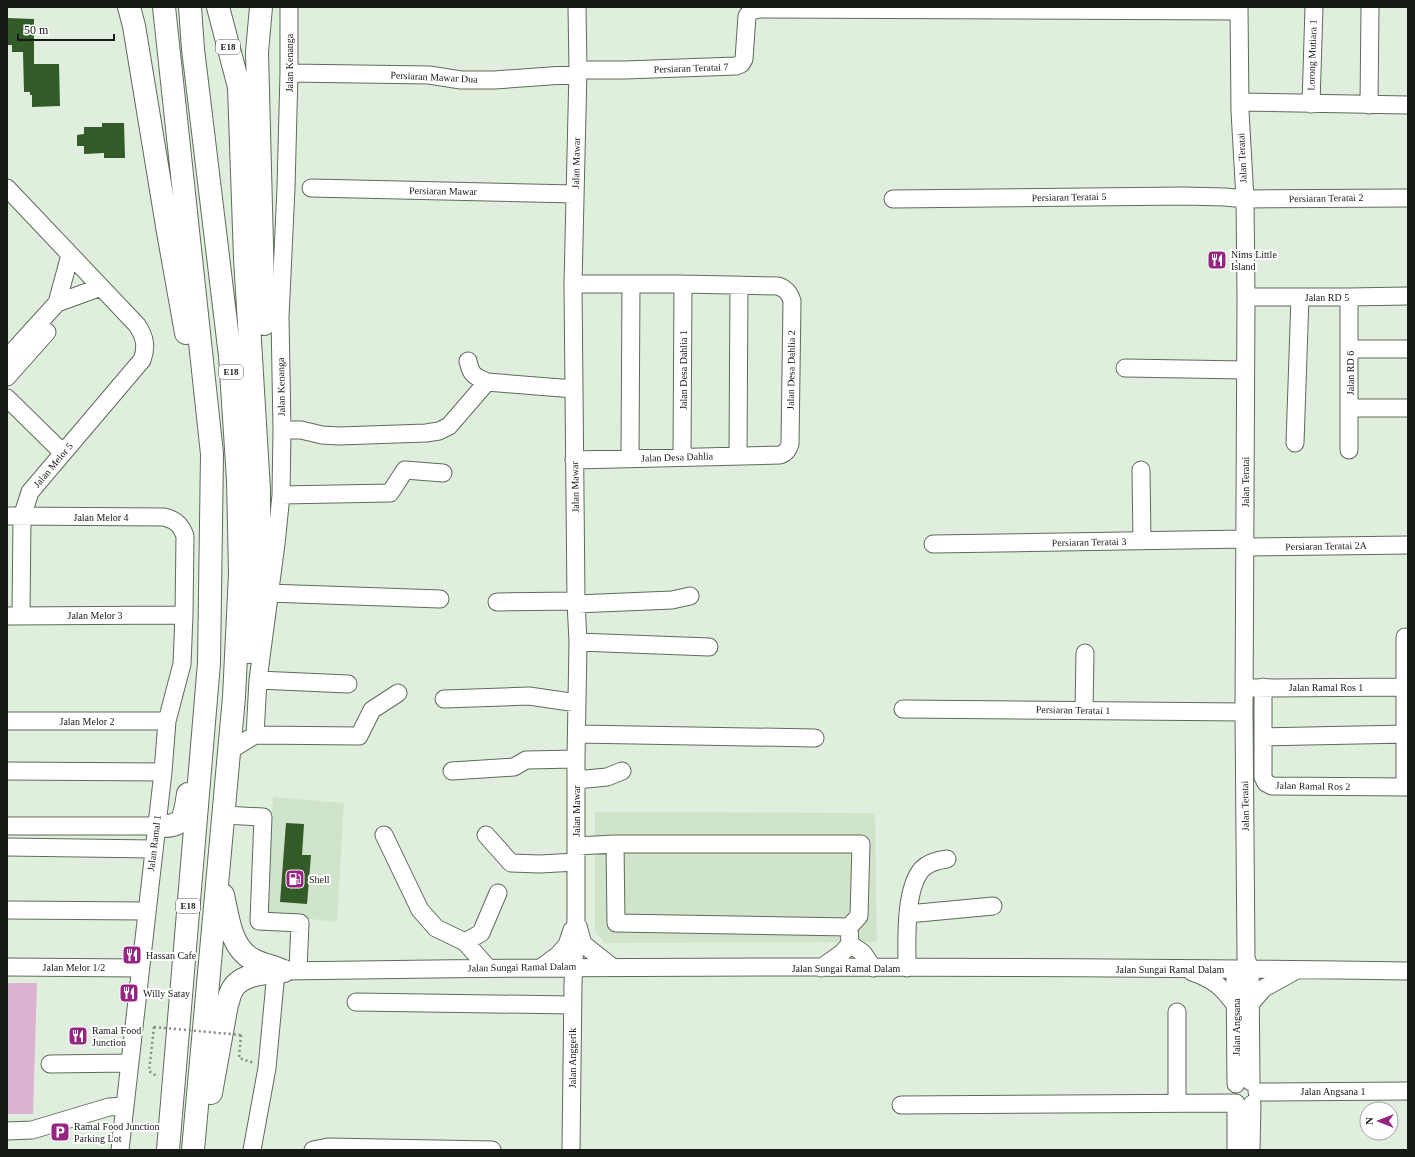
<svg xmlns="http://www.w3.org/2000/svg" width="1415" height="1157" viewBox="0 0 1415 1157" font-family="Georgia,serif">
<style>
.built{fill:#d0e4cc}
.green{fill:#dbb2cf}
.building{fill:#325b28}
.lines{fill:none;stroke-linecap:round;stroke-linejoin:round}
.minor-casing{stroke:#5e6b5b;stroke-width:19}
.highway-casing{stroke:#5e6b5b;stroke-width:24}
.path{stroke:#818b7e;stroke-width:2.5;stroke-dasharray:2 3;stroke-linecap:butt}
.minor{stroke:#fff;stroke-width:17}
.highway{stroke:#fff;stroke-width:22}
.path-bridge{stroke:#818b7e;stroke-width:2.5;stroke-dasharray:2 3;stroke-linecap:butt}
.labels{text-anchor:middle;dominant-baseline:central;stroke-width:4;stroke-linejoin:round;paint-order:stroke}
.shield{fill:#fff;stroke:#5b5f5a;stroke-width:1}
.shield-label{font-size:9px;font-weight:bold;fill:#151a14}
.street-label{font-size:10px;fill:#151a14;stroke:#fff}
.poi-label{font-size:10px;fill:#151a14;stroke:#fff;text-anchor:start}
</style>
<rect width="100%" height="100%" fill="#e0efdd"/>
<path class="built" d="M273,797L344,803L337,922L267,914Z
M595,812L875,813L877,942L605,943L595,932Z"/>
<path class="green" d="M7,983H37L33,1114H7Z"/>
<path class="building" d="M7,18L34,19V64H59L60,106L32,107V95H30V92H24L23,52H12V45H7Z
M102,123H124L125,158H104V153L84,154V146H77V135L84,134V127H102Z
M286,823L304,824L302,855H311L307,904L280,902Z"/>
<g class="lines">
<g class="minor-casing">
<path id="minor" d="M1239,7L1240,111L1245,199L1246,297L1244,712L1246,958L1250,969L1251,1082
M578,70H625L736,66L741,64L744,59L747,16L751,11L759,9L1238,11
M289,73L429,75L461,80H494L578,74
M1240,102L1408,105
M1311,104L1314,7
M1369,105L1370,7
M7,188L137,325C145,337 147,347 142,360L30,492L22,517L21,616
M311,188L575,194
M893,199L1184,196L1225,197L1245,199L1408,198
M573,284H683L778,286C786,289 789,292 792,301L790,444C788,450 786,453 780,455L574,460
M1246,297H1349L1408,296
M1349,297V450
M57,303L101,287
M1350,349H1408
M7,358L57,303L70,255
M468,361C471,375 474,376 487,382L574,389
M1125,368L1245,370
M7,377L47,332
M7,398L63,453
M1350,408H1408
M282,430H301L322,435L339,436L426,433L439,431L449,426L487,382
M1295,443L1300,297
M738,455L739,285
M682,457L683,284
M630,458L631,284
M1141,470L1142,541
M281,495L390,493L405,470L443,473
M7,516L164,517C176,520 181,525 185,536L184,615L182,664L167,721L163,772L120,1150
M933,544L1245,539
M1245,547L1408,545
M268,593L440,599
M497,602L576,601
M576,604L672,600L690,596
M7,616L184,615
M1405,637V787
M578,642L709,647
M258,680L348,684
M1263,687V777L1266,783L1272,786L1408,787
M1252,688L1408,687
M444,699L529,696L577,703
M903,709L1244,712
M1084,710L1085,653
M7,721H167
M577,734L815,738
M255,735L258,680L276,544L281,495L282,430L280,317L286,188L289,73V7
M255,735L359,736L372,710L398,693
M1263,737L1408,734
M229,751L255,735
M7,771L163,772
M452,771L514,767L526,760L576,759
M576,780L607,777L622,771
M224,815L263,817L259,921L300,923L298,970
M7,826H156
M384,835L420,910L436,928L465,942L488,968
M486,835L511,863L540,864L576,862
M576,846L615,844H861L859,916L849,927L616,923L615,844
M7,847L153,849
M7,910L147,911
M908,914L993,906
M578,926L583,944L612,967
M465,942L481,933L498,893
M850,944L863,953L873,968
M7,967L140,968
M542,967L558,955L567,945L572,930
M821,968L842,953L850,944L849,927
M907,968C907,941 904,890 922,869C929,862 939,860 947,859
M1235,969L1236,1084
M284,971C659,965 1034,966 1408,971
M1192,972C1215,980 1222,987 1236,1006
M356,1002L572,1005
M1251,1003L1264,988L1295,971
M1177,1012V1103
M50,1064L130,1063
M1257,1092L1408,1091
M901,1105L1236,1103V1150
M7,1131L32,1130L109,1107L125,1106
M252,1150L267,1068L276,972
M313,1150L328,1147L492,1150
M571,1150L573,984L576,918V759L578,642L576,601L573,284L578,70L577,7
M1251,1150L1252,1104"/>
</g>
<g class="highway-casing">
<path id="highway" d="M129,7L134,26L168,232L186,333
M164,7L212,454L209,663L168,1150
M190,7L193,49L230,356L238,480L240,574L234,697L193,1150
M218,7L239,87L245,258L259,490V560L252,631L249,652
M261,7L257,52L264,324
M156,826C184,827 184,820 188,794
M223,895C228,916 230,947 252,959C260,964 272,966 281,970
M211,1093L227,1004C229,1000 229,996 231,992C239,973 267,973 284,971"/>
</g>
<path class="path" d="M154,1027L149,1071L158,1077
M241,1035L239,1058L254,1063"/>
<use href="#minor" class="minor"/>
<use href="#highway" class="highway"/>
<path class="path-bridge" d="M154,1027L241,1035"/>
</g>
<defs>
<g id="restaurant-square" transform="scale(1)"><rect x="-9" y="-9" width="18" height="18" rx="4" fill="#962482" stroke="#fff"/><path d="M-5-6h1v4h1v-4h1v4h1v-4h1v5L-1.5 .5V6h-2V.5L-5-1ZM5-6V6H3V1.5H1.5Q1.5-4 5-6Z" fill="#fff"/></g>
<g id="fuel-square" transform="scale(1)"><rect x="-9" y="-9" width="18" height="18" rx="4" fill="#962482" stroke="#fff"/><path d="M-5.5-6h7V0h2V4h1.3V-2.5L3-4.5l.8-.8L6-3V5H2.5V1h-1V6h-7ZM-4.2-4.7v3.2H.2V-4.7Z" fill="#fff"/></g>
<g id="parking-square" transform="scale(1)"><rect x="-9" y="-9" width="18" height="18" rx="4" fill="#962482" stroke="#fff"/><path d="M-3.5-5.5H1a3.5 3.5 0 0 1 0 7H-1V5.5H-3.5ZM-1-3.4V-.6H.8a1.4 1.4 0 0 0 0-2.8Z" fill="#fff"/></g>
</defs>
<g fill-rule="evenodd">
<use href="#restaurant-square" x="1217" y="260"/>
<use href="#fuel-square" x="295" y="879"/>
<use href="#restaurant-square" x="132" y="955"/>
<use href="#restaurant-square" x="129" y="993"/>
<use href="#restaurant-square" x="78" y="1036"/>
<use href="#parking-square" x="60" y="1132"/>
</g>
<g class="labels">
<g class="shield">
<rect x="216" y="40" width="24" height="14" rx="3"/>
<rect x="219" y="365" width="24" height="14" rx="3"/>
<rect x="176" y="899" width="24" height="14" rx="3"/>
</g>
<g class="shield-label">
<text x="228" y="47">E18</text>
<text x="231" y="372">E18</text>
<text x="188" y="906">E18</text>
</g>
<g class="street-label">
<text transform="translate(1312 55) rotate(-88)">Lorong Mutiara 1</text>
<text transform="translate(289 63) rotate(-90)">Jalan Kenanga</text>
<text transform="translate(691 68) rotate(-2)">Persiaran Teratai 7</text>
<text transform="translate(434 77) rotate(3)">Persiaran Mawar Dua</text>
<text transform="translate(1242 158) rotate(-93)">Jalan Teratai</text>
<text transform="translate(576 163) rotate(-89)">Jalan Mawar</text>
<text transform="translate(443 191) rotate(1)">Persiaran Mawar</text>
<text transform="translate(1069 197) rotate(-1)">Persiaran Teratai 5</text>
<text transform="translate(1326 198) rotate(-1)">Persiaran Teratai 2</text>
<text x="1327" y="297">Jalan RD 5</text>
<text transform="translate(683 370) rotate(-90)">Jalan Desa Dahlia 1</text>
<text transform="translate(791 370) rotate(-89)">Jalan Desa Dahlia 2</text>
<text transform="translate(1350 373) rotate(-90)">Jalan RD 6</text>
<text transform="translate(281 387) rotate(-91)">Jalan Kenanga</text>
<text transform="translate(677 457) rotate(-2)">Jalan Desa Dahlia</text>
<text transform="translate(53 465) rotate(-50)">Jalan Melor 5</text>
<text transform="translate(1245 482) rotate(-90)">Jalan Teratai</text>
<text transform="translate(575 487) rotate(-91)">Jalan Mawar</text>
<text x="101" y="517">Jalan Melor 4</text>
<text transform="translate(1089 542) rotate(-1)">Persiaran Teratai 3</text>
<text transform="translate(1326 546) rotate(-1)">Persiaran Teratai 2A</text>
<text x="95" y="615">Jalan Melor 3</text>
<text x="1326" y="687">Jalan Ramal Ros 1</text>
<text transform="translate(1073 710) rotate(1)">Persiaran Teratai 1</text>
<text x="87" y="721">Jalan Melor 2</text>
<text transform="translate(1313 786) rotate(1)">Jalan Ramal Ros 2</text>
<text transform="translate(1245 806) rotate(-91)">Jalan Teratai</text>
<text transform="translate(576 811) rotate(-90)">Jalan Mawar</text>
<text transform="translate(154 843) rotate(-83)">Jalan Ramal 1</text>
<text x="74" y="967">Jalan Melor 1/2</text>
<text transform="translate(522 967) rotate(-1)">Jalan Sungai Ramal Dalam</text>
<text x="846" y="968">Jalan Sungai Ramal Dalam</text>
<text x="1170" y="969">Jalan Sungai Ramal Dalam</text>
<text transform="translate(1236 1027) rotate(-90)">Jalan Angsana</text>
<text transform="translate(572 1058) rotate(-90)">Jalan Anggerik</text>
<text x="1333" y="1091">Jalan Angsana 1</text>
</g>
<g class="poi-label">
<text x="1231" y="254">Nims Little<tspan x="1231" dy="12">Island</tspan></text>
<text x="309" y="879">Shell</text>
<text x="146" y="955">Hassan Cafe</text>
<text x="143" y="993">Willy Satay</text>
<text x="92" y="1030">Ramal Food<tspan x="92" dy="12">Junction</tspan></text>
<text x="74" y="1126">Ramal Food Junction<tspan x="74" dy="12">Parking Lot</tspan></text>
</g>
</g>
<rect width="1415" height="1157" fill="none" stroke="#151a14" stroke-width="16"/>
<g transform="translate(1379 1121) rotate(270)"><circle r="19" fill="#ffffff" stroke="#a1a3a1"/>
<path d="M0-3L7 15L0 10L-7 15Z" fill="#962482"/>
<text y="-6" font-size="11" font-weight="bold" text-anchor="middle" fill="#151a14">N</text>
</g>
<path d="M18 34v6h96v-6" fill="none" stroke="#151a14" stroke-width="2"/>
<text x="24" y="34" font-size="12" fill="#151a14" stroke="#ffffff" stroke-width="3" paint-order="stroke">50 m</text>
</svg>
